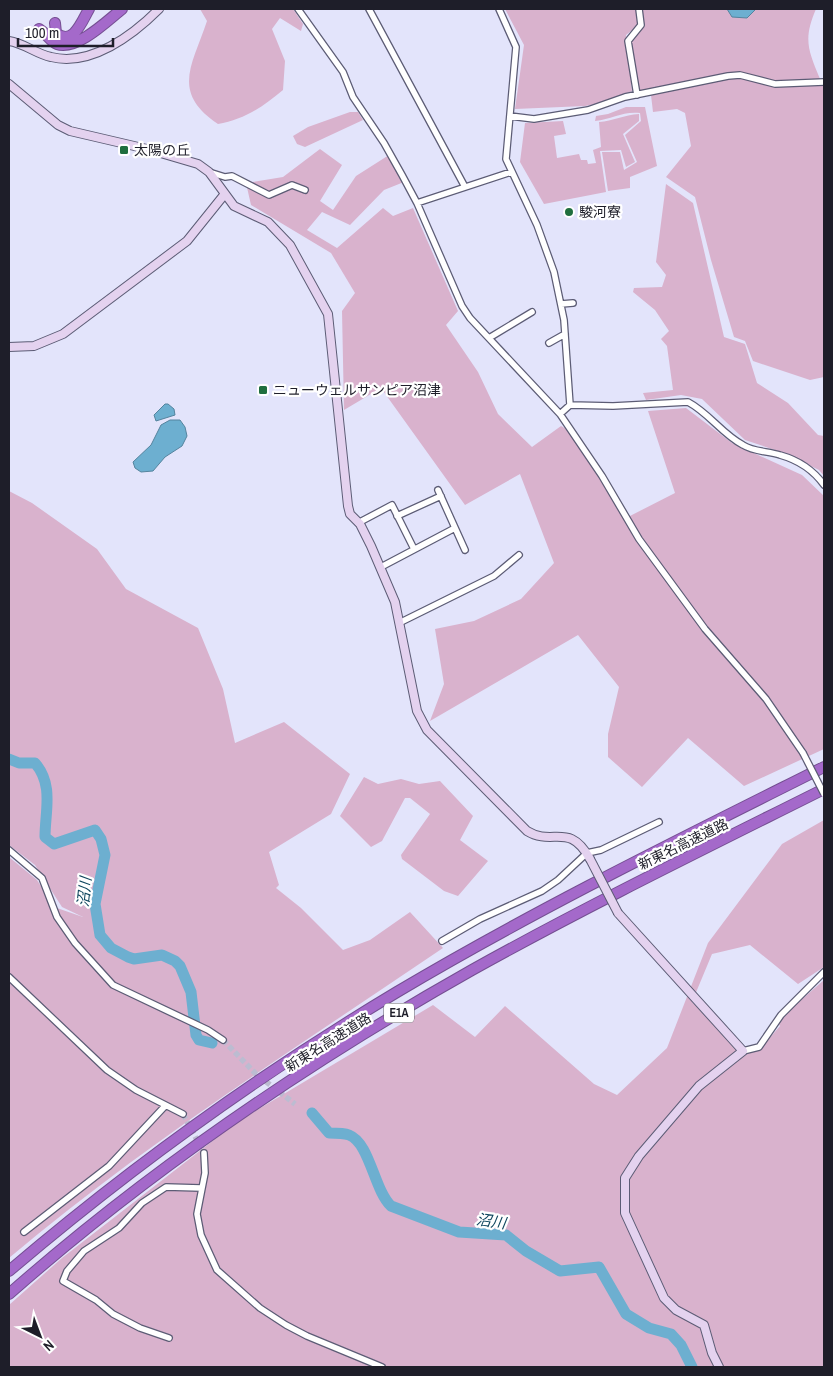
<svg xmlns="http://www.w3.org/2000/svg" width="833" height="1376" viewBox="0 0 833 1376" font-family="'Archivo Narrow','Noto Sans JP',sans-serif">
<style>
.green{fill:#d9b2cd}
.water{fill:#6dafd0;stroke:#55849e}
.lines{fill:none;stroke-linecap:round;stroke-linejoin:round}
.river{stroke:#6dafd0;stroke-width:11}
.street-tunnel{stroke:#bcbcd1;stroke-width:5.5;stroke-dasharray:5.5 3;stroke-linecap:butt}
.street-casing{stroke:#5c5c75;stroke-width:8}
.secondary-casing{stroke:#5c5c75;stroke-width:10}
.highway-casing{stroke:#754f92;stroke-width:12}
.street{stroke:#fff;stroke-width:5.5}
.secondary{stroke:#e4d2ef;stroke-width:8}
.highway{stroke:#a469ca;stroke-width:10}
.street-bridge-casing{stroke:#5c5c75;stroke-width:8;stroke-linecap:butt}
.secondary-bridge-casing{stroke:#5c5c75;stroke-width:10;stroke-linecap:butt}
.street-bridge{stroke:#fff;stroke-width:5.5}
.secondary-bridge{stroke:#e4d2ef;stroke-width:8}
.poi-dot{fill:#1f6e3e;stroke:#fff;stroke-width:2}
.labels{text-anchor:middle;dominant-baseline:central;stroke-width:4.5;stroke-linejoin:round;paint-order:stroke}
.shield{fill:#fff;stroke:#626269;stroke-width:1}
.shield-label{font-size:12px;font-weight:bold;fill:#1e1e29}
.poi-label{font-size:14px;fill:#1e1e29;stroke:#fff;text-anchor:start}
.street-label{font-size:14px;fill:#1e1e29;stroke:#fff}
.water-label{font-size:15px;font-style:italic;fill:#0e455d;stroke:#fff}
</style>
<rect width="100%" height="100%" fill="#e3e4fb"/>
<path class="green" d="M200,9H293L303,24L301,31L280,18L272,29L285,61L283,90C263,107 243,120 218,124C170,92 193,64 207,21Z
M505,9H638L637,26L626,35L632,91L606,102L585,106L515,109L524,45Z
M641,9H816C803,39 808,50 820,79L794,84L741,74L655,88L654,84L655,90L634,93L628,41L643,20Z
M736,76L797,86L824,82V377L810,380L753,361L745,341L734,337L711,260L695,197L666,177L691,146L685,113L677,109L653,112L651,95Z
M626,107H645L657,166L630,177V188L608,191L602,152H620L624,170L637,162L625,135L641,121L640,113C623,111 612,119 595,121L596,116L608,114Z
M350,112H358L363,120L305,147L297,144L293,136L308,127Z
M639,114V121L623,134L635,162L626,167L621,150L600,151L606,192L544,204L520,162L525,123L563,121L566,134L554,136L557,158L579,154L581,160H587L588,164L596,163L593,150L601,147L599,122C613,121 624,115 639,114Z
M320,149L342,165L320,201L333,210L356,176L389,155L404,182L384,190L350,225L322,212L307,230L337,248L383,208L393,216L413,208L458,311L446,325L478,372L498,414L532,447L561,426L568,430L626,518L675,493L648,411L686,408L732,443L802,475L824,496V749L744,786L688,738L642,787L608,757V734L619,687L578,635L430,721L444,684L435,629L474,621L521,599L554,563L520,474L465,505L381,388L344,410L342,311L355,293L331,253L251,205L246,183L283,177Z
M666,184L693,203L724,337L745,344L757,383L788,403L818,435L824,436V476L819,470L784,453L745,440L702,399L681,395L646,400L643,393L673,390L667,346L661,339L669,331L655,310L633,292L634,288L662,287L666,275L656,262Z
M9,491L32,503L97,549L126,589L198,628L223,689L235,743L284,722L350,774L331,814L269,852L279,885L276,888L301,908L343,950L370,940L410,912L443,948C296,1048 145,1143 9,1258V857L37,880L54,907L83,917L62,907L35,865L9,845Z
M364,777L378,784L401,779L419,784L440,781L473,816L460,840L488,861L458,896L444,891L402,859L401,855L430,814L410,798H405L382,841L371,847L340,816Z
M824,820V967L798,984L750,945L712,954L692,1002L739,1051L711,1072L701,1088L746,1050L761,1048L780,1026L777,1021L824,980V1367H9V1305L62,1258L237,1122L433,1005L475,1037L505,1006L594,1084L617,1095L667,1048L708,943L782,844Z"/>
<path class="water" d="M727,9H756L747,18L732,17Z
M165,404H168L174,409L175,415L156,421L154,415Z
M170,420H180L185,427L187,436L182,446L165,457L153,471L141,472L135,468L133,462L151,445L161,425Z"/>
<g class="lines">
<path class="river" d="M9,759L19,763H35C54,785 45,811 45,837L54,844L95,830L101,839L105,855L95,904L100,935L111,948L128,957L134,959L162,955L175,961L180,966L191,992L196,1035L199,1040L212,1043
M312,1113L329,1133C335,1133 344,1133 349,1135C370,1143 374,1190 391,1206L459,1232L506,1235L526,1251L560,1271L599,1267L626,1314L649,1328L671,1334L681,1345L692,1367"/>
<path class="street-tunnel" d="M223,1040L256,1074L295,1104
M183,1114L204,1153"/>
<g class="street-casing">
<path id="street" d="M298,9L343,72L353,97L384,143L402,175L417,203L462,306L470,318L560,414L602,476L639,539L705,629L766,699L803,753
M369,9L465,187
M499,9L516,47L506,159L537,225L554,272L564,320L570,405
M637,95L628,41L641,25L639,9
M510,116L534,119L588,110L625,97L728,76L740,75L775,84L824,82
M209,172L225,177L232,176L269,195L292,185L305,190
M417,203L511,172
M561,304L573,303
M489,338L532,312
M549,343L565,334
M560,414L570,405L613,406L688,402C709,413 722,434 743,445C754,452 768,451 780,455C798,460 814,471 824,485
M438,490L465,550
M397,516L441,496
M358,523L392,505L414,549
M381,567L455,528
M399,623L494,576L519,555
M9,850L42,878L57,917L75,943L113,985L208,1030L223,1040
M442,941L480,919L542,891L558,880L587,853L601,850L659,822
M9,977L107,1070L136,1090L183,1114
M743,1051L759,1047L781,1015L824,972
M204,1153L205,1173L197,1214L201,1235L217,1270L260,1308L286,1325L307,1336L382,1367
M24,1232L109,1166L165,1106
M169,1338L140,1328L113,1314L96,1300L63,1281L67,1271L84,1251L119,1228L142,1203L166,1187L201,1188"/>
</g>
<g class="secondary-casing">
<path id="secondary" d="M9,41C24,43 36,54 51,57C91,67 133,35 159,9
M9,84L58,125L70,131L147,149L198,164L209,172L234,206L268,222L290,245L328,314L348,506L350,514L360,524L371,546L395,602L417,711L427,730L527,831C553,847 569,821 590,859
M9,347L34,346L63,334L187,241L224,195
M618,913L743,1051L699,1086L639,1156L625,1178V1213L664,1298L676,1310L704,1325L712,1353L719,1367"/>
</g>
<g class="highway-casing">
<path id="highway" d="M55,23L56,33C73,47 82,21 89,9
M39,29C46,33 50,41 57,44C77,51 108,20 122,9
M9,1271C130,1168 260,1074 397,992C535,910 680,839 824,767
M9,1294C150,1170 307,1063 472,970C587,906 706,848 824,789"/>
</g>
<use href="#street" class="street"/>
<use href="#secondary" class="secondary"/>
<use href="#highway" class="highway"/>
<g class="street-bridge-casing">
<path id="street-bridge" d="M803,753L824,794"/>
</g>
<g class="secondary-bridge-casing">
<path id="secondary-bridge" d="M590,859L618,913"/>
</g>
<use href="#street-bridge" class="street-bridge"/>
<use href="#secondary-bridge" class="secondary-bridge"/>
</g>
<g class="poi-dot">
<rect x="119" y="145" width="10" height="10" rx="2.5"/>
<circle cx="569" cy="212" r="5"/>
<rect x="258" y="385" width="10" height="10" rx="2.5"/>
</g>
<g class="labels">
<rect class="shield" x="384" y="1003.5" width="30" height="19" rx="4"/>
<g class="shield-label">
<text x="399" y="1013">E1A</text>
</g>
<g class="poi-label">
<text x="134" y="150">太陽の丘</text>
<text x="579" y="212">駿河寮</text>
<text x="273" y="390">ニューウェルサンピア沼津</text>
</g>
<g class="street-label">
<text transform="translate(683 844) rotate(-26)">新東名高速道路</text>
<text transform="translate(328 1042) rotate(-32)">新東名高速道路</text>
</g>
<g class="water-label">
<text transform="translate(84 892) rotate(-84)">沼川</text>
<text transform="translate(491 1221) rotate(8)">沼川</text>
</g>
</g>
<rect width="833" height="1376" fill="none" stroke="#1e1e29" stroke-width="20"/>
<g transform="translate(40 1336) rotate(138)" stroke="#ffffff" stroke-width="4" paint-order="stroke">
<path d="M0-4L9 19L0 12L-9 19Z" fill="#1e1e29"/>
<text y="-8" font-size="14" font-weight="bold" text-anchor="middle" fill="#1e1e29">N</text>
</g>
<path d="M18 38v8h95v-8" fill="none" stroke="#1e1e29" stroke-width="2.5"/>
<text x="25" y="38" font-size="15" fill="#1e1e29" stroke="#ffffff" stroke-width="4" paint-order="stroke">100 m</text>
</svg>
